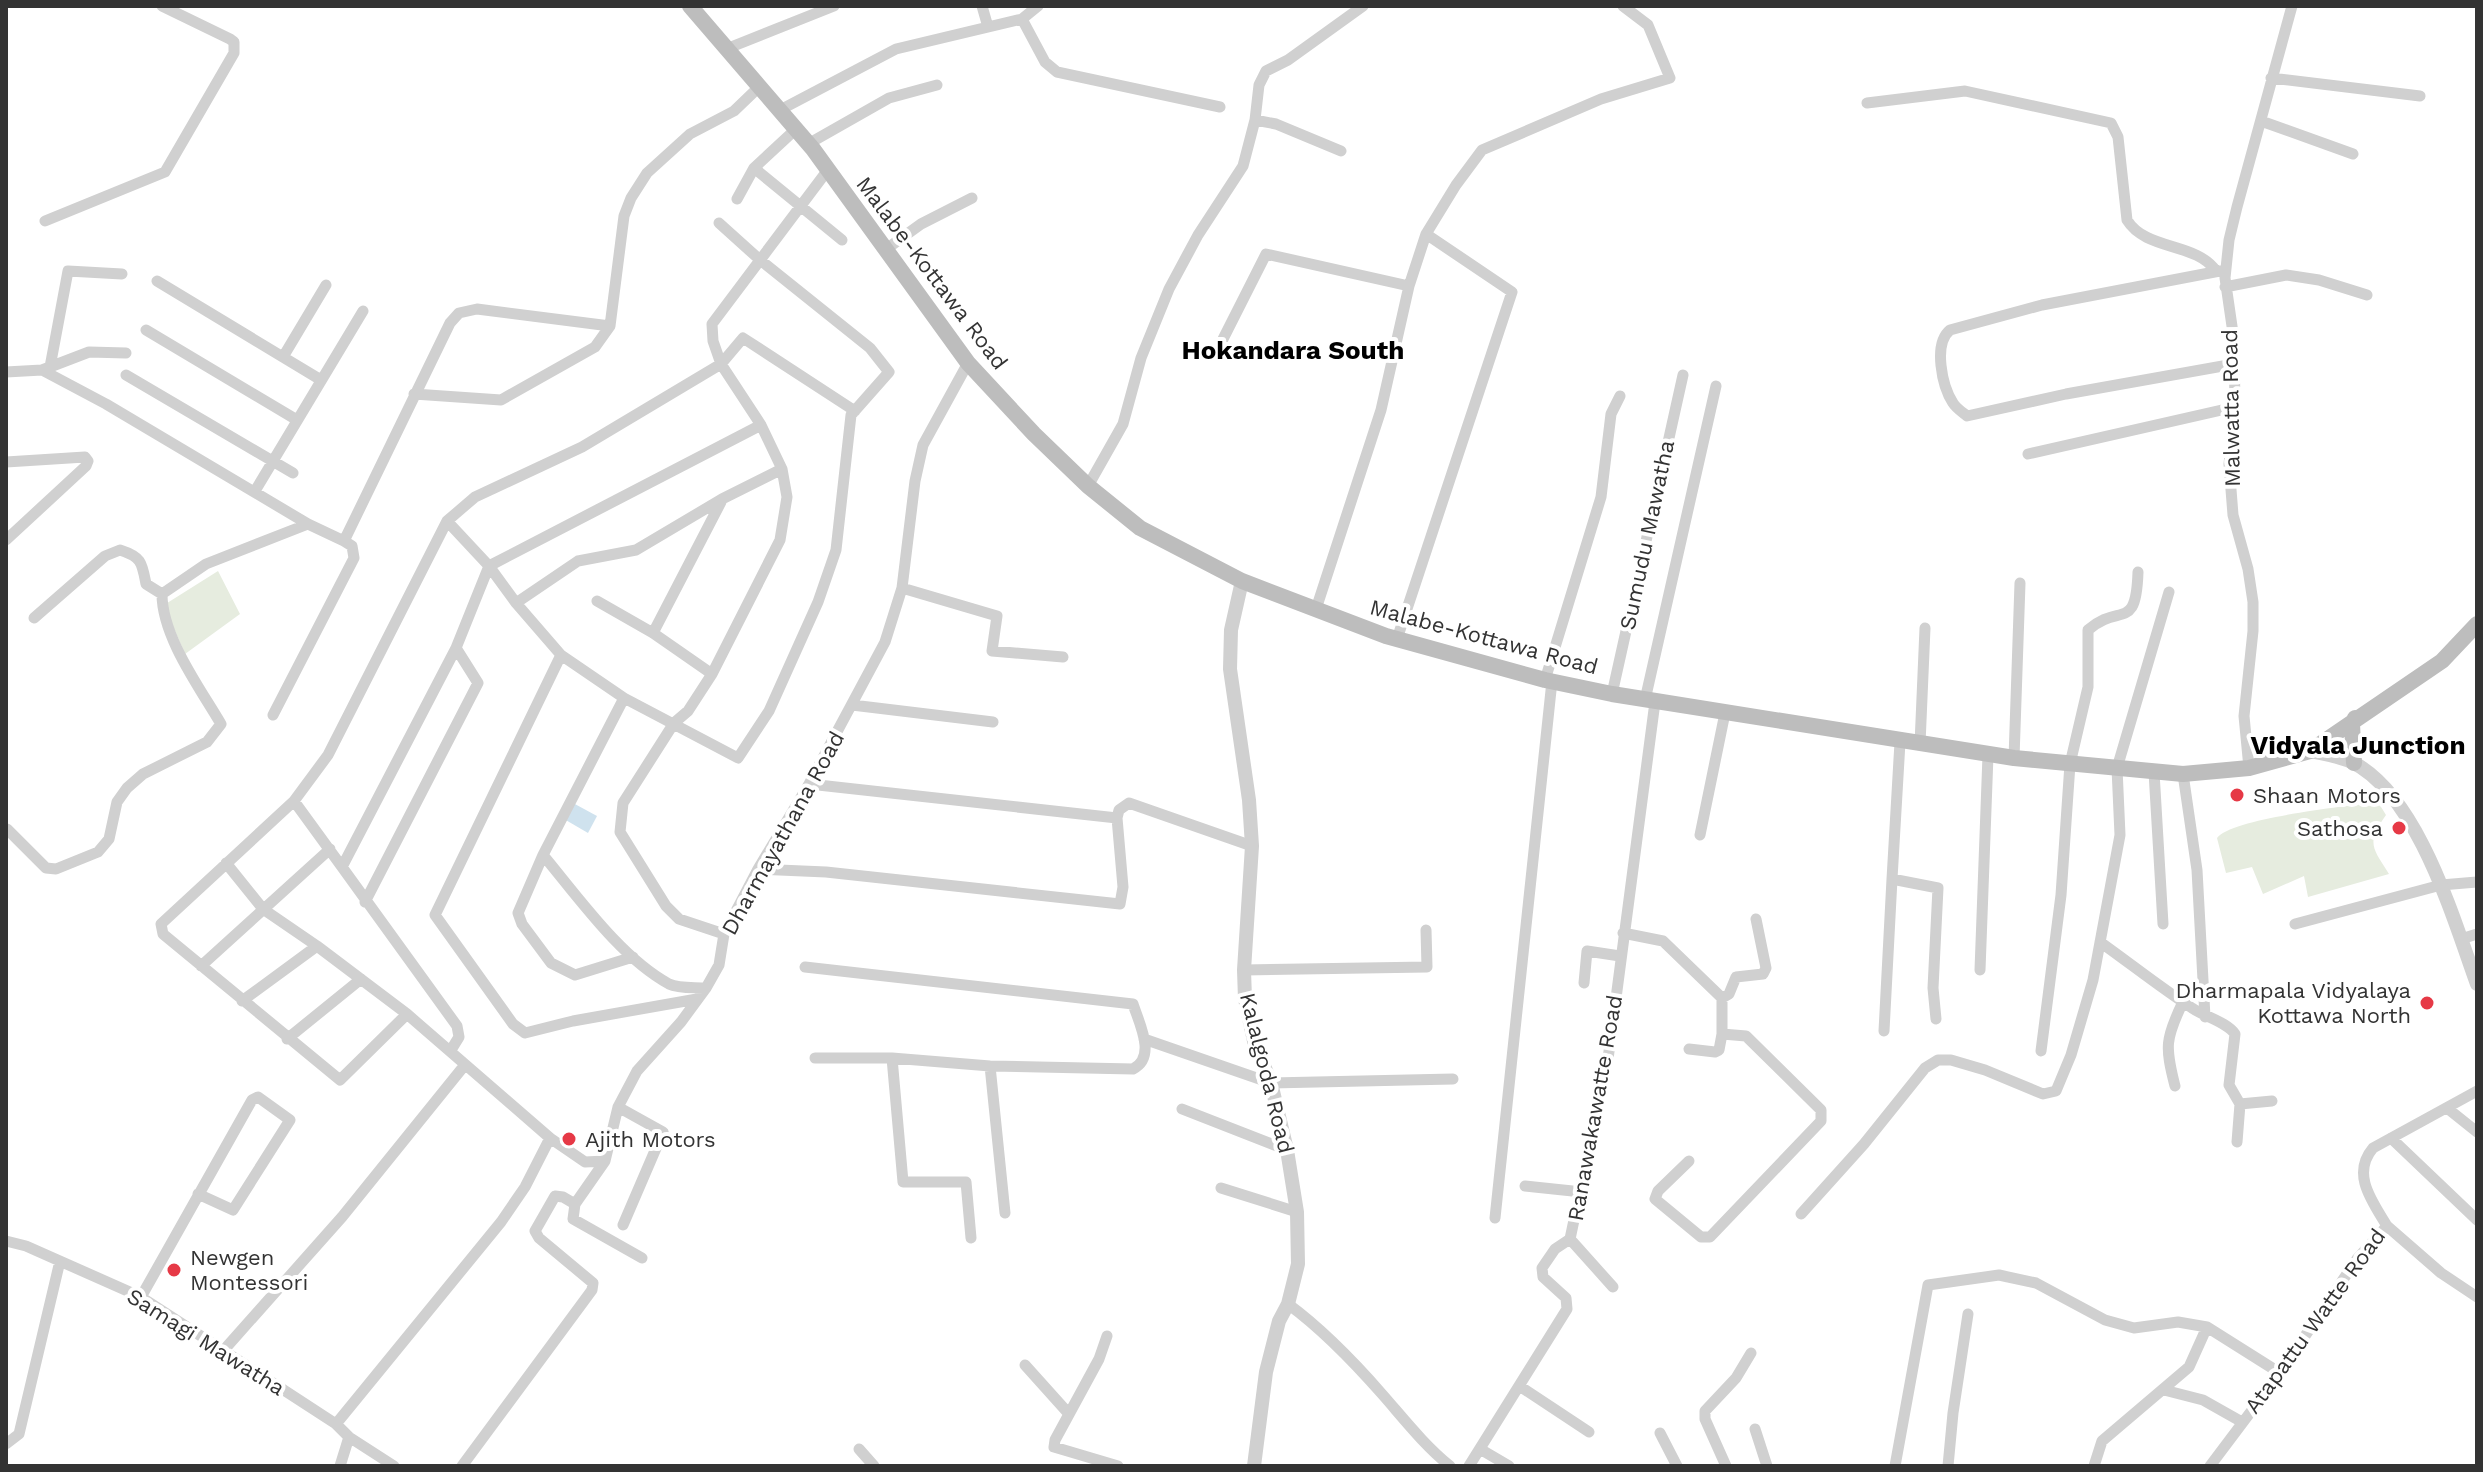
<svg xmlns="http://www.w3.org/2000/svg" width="2483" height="1472" viewBox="0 0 2483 1472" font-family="'Work Sans',sans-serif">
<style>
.green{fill:#e6ecdf}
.water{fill:#cfe2ee}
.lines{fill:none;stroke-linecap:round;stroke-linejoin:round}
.minor{stroke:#d0d0d0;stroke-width:11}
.tertiary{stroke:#d0d0d0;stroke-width:14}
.secondary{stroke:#bdbdbd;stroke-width:16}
.poi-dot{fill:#e63946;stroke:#fff;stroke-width:3}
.labels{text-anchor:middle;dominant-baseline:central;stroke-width:8;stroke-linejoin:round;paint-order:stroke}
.street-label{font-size:22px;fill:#333;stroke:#fff}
.poi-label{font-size:22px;fill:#333;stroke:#fff;text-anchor:start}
.quarter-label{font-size:26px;font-weight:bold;fill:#000;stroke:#fff}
</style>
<rect width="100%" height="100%" fill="#fff"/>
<path class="green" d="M218,571L240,614L185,654L164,605Z
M2378,802L2386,815C2366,843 2372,847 2389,874L2308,897L2304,876L2263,894L2252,867L2226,873L2217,838C2232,818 2348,806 2378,802Z"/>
<path class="water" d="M573,803L597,816L588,833L564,819Z"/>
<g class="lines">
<path class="minor" d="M982,6L988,27
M1022,19L1045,62L1057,72L1220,107
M726,49L834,6
M2271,78L2420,96
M1867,103L1965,91L2111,123L2118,137L2127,220C2146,251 2196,242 2216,271
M780,110L896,49L1022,19L1038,6
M1255,120L1276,124L1341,151
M2261,121L2353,154
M808,144L889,98L937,85
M754,168L842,240
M737,199L754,168L796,129
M45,221L165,172L234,53V42L230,39L162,6
M885,250L921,224L972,198
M2225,270L2042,305L1950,330C1933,344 1942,386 1953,403C1956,408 1962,412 1967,416L2066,394L2234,364
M157,281L321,380
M1409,286L1426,234
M2225,287L2286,275L2319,280L2367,295
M146,330L297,420
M1220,345L1266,254L1409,286L1381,410L1316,609
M283,357L326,285
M50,367L68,271L122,274
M42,370L106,404L308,524L344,541L450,323L459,313L477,309L610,326L624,216L631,198L647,173L690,134L734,111L759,87
M6,372L42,370L89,352L126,353
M126,375L293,473
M414,394L501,400L595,347L610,326
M2028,454L2235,407
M6,462L85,457L88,461L86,466L6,540
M1088,486L1123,424L1141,358L1169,289L1198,235L1243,166L1255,120L1259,85L1266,71L1288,60L1363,6
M255,491L363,311
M447,521L489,566L761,425
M489,566L516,603L561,655L624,698L543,855L518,913L522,924L551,963L575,975L633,957
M902,588L997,616L992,651L1063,657
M597,601L653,633L712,674
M516,603L578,561L636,550L722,499L782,469
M34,618L105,556L120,550C142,557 142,563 146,584L162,594
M653,633L721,502
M1397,639L1512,292L1426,234L1456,185L1482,150L1601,99L1670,78L1648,25L1623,6
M561,655L435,915L513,1024L525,1033L573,1021L697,999
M1545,680L1601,497L1611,414L1620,396
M1612,694L1683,375
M624,698L738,758L769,711L818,602L836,550L851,415L889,372L870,348L759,259L719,223
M1645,700L1716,386
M852,705L993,722
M273,715L354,558L352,546L344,541
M1900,742L1892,879L1938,888L1933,988L1936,1019
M1920,744L1925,628
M2014,758L2020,583
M2249,768L2244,716L2253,631V602L2248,569L2233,515L2229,464L2235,407L2234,340L2225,278L2229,240L2237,207L2292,6
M2154,772L2163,924
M2183,774L2197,870L2205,1017
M809,784L1117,818
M294,801L342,867
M7,829L46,868L56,869L98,852L109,839L117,802L127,788L143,774L207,742L221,724C200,688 162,637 162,594L206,564L308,524
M1700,835L1725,713
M543,855C578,897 621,958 669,984C679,989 695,987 706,988
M226,863L263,909L317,946L407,1014L550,1138
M758,869L826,872L1120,904L1123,887L1117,818L1119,810L1129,803L1252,846
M365,902L478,683L456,648
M2295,924L2441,885L2477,882
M1623,933L1663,941L1722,998V1034L1746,1036L1821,1110V1121L1710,1237H1701L1655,1199L1658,1191L1689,1161
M724,934L679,919L666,906L620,832L623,803L674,723L688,711L712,674L780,540L787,497L782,469L761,425L721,364L713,341L712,324L827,171
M2461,939L2477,934
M2100,942C2131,964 2161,988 2192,1008C2205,1017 2227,1022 2235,1034L2229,1085L2240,1104L2237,1142
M201,966L330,849
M805,967L1133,1004C1139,1023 1157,1057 1133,1069L990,1066L892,1058H815
M1244,970L1427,967L1426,930
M1980,970L1988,755
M1584,983L1587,951L1620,956
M1722,998L1729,994L1736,977L1763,974L1766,968L1756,919
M242,1001L317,946
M407,1014L340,1080L163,934L161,924L294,801L328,755L447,521L475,497L582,447L721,364L743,338L855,411
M1884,1031L1892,879
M287,1039L361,979
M1144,1039L1271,1083L1453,1079
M1689,1049L1715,1052L1719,1050L1722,1034
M451,1050L459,1037L457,1026L342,867L456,648L489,566
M2041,1051L2061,895L2070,764L2088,687V630C2120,602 2136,633 2138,572
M892,1058L903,1182H966L971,1238
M990,1066L1005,1213
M2175,1086C2165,1047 2165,1039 2183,1002
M2240,1104L2272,1101
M618,1107L663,1132L623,1225
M2447,1108L2477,1132
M1182,1109L1287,1150
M2391,1138L2477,1220
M605,1161L575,1204L573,1219L642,1258
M1525,1186L1582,1192
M1221,1188L1297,1212
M1801,1214L1864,1144L1925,1068L1938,1060H1951L1985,1070L2043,1094L2056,1091L2071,1055L2093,980L2120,835L2117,768L2169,592
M1495,1218L1552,681
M2387,1226L2441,1273L2477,1297
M1570,1239L1613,1287
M6,1241L26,1246L141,1297L336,1424L349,1437L394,1466
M141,1297L252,1100L258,1097L290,1120L233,1210L198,1194
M1288,1304C1322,1329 1354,1362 1382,1394C1404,1419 1424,1445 1450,1466
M1107,1336L1099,1359L1055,1440L1054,1447L1118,1466
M223,1351L342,1217L464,1066
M1025,1365L1069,1414
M1521,1387L1589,1432
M2164,1390L2203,1400L2242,1422
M336,1424L501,1222L525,1187L550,1138L585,1162L605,1161L618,1107L637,1071L681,1022L706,988L719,965L724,934L758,869L809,784L885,642L902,588L915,481L923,445L968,363
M1755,1429L1767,1466
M1660,1433L1677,1466
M6,1444L19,1434L60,1261
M859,1449L874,1466
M1480,1449L1509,1466
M340,1466L349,1437
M462,1466L592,1290L593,1283L539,1238L535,1231L555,1196L563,1197L575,1204
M1469,1466L1567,1309L1566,1298L1543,1277L1542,1268L1555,1249L1570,1239L1608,1059L1655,702
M1726,1466L1705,1419V1411L1736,1378L1751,1353
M1895,1466L1928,1285L1999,1275L2036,1283L2105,1320L2134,1328L2178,1322L2207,1327L2280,1373
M1948,1466L1953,1413L1968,1314
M2094,1466L2102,1441L2189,1367L2207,1327
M2210,1466L2280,1373L2357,1259L2387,1226C2372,1201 2351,1174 2373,1148L2477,1091"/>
<path class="tertiary" d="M1242,581L1231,630L1230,669L1249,800L1252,846L1244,970L1245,999L1254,1041L1271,1083L1287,1150L1297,1212L1298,1264L1288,1304L1279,1321L1266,1372L1254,1466
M2310,751C2324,754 2338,756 2352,762C2418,795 2453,918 2477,984"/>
<path class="secondary" d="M690,6L813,149L968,363L1034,434L1088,486L1140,528L1242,581L1386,636L1545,680L1612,694L2014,758L2183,774L2249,768L2310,751L2442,661L2477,624
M2354,763L2352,724L2355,718"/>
</g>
<g class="poi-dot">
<circle cx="2237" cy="795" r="8"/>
<circle cx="2399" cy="828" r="8"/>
<circle cx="2427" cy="1003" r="8"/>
<circle cx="569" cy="1139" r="8"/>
<circle cx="174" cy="1270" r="8"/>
</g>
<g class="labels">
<g class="street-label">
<text transform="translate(932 273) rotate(53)">Malabe-Kottawa Road</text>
<text transform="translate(2231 408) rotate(-91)">Malwatta Road</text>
<text transform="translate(1647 535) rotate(-78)">Sumudu Mawatha</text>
<text transform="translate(1484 637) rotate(15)">Malabe-Kottawa Road</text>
<text transform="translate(783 833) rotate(-61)">Dharmayathana Road</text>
<text transform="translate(1267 1073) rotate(76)">Kalalgoda Road</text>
<text transform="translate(1595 1108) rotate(-80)">Ranawakawatte Road</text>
<text transform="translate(2315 1321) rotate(-54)">Atapattu Watte Road</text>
<text transform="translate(206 1342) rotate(32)">Samagi Mawatha</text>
</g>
<g class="poi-label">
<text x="2253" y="795">Shaan Motors</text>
<text x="2383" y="828" text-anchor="end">Sathosa</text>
<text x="2411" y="990" text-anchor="end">Dharmapala Vidyalaya<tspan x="2411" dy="25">Kottawa North</tspan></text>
<text x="585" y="1139">Ajith Motors</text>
<text x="190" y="1257">Newgen<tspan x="190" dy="25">Montessori</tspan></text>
</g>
<g class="quarter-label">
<text x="1293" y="350">Hokandara South</text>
<text x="2358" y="745">Vidyala Junction</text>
</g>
</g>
<rect width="2483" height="1472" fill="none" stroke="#333333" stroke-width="16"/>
</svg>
